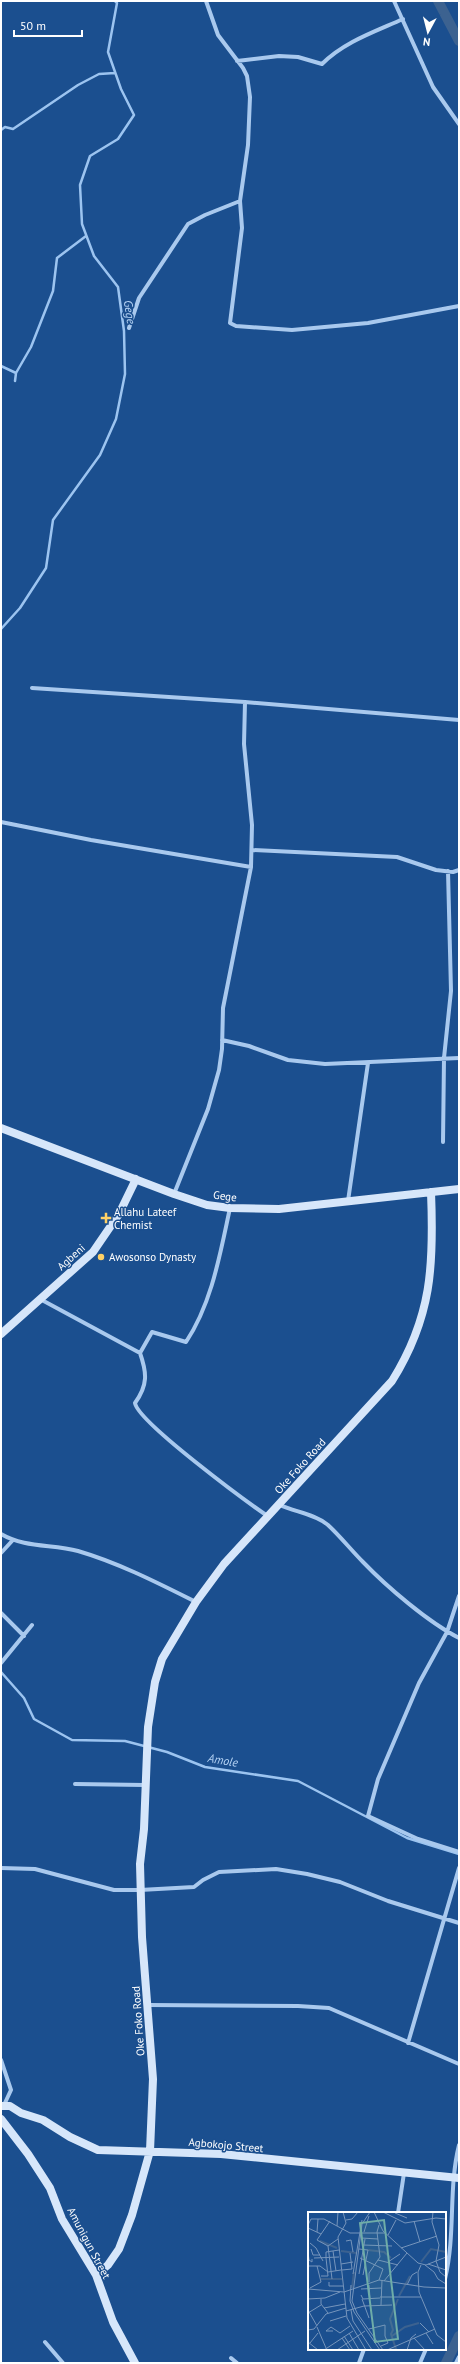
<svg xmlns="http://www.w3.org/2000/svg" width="460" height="2364" viewBox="0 0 460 2364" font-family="'PT Sans',sans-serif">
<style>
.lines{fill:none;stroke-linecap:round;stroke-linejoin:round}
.stream{stroke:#9cc4f0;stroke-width:2.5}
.canal{stroke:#3c6290;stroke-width:10}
.street{stroke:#a9c9ee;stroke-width:4}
.secondary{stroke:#d6e6fa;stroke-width:8}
.poi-dot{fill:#ffd166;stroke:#1b4f8f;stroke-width:1.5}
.labels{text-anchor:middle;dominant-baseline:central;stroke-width:3;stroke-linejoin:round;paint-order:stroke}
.street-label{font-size:11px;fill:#fff;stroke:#1b4f8f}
.poi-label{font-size:11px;fill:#fff;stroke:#1b4f8f;text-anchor:start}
.water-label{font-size:12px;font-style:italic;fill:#b5d3f5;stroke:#1b4f8f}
.inset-river{fill:none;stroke:#3c6290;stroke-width:2}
.inset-road{fill:none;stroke:#7695bc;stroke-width:1}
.view{fill:#6fada8;fill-opacity:0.15;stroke:#6fada8;stroke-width:2}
.inset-edge{fill:none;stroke:#fff;stroke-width:2}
</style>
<rect width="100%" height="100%" fill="#1b4f8f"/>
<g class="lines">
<path class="stream" d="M1,130L5,127L13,129L78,85L99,74L115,73
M1,366L16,373
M15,381L16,373L31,347L53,291L57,258L86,236
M1,629L20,608L46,568L53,520L100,455L116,419L125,374L124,331L118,287L94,256L82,224L80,185L90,156L118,139L134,115L121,89L108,52L117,3L115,1
M1,1672L24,1698L34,1719L72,1740L125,1741L167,1752L205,1767L298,1781L407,1838L459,1854"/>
<path class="canal" d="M438,1L459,41
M446,2363L459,2336"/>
<path class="street" d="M206,1L218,35L243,68L247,76L250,97L248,145L240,201L242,228L230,323L236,326L292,330L368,323L459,306
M394,1L433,87L459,124
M237,61L279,56L298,57L322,64C344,42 374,32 403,19
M129,328L139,298L188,224L205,215L240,201
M32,688L245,702L459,720
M1,822L91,840L251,867
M252,850L397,857L436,870L453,872L459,870
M222,1040L249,1046L288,1060L325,1064L459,1058
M443,1142L444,1058L451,991L448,871
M174,1194L208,1109L219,1070L222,1049L223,1008L251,867L252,825L244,744L245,702
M348,1201L368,1063
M230,1208C220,1254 212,1303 186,1342L152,1332L140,1353C147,1373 148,1385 135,1403C138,1422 247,1502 269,1517
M40,1299L140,1353
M280,1505C295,1512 315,1514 328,1525C340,1536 351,1550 363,1562C387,1587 428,1622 459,1638
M1,1534C25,1548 52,1544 78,1551C119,1563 158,1583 196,1602
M1,1553L12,1541
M459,1596L447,1632L419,1683L378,1779L368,1816L418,1839L459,1852
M1,1613L24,1636
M1,1663L32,1625
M75,1784L144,1785
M1,1868L35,1869L114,1890H140L194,1887L203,1880L219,1872L276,1869L307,1874L340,1882L388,1901L459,1923
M148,2005L298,2006L329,2008L459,2064
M408,2043L459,1868
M1,2060L11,2090L4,2105
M398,2213L404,2173
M445,2279C456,2233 448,2189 459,2145
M45,2342L63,2363
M231,2358L237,2363
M359,2363L364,2349
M420,2363L426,2349
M456,2363L459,2357"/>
<path class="secondary" d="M1,1128L174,1194L207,1205L230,1208L279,1209L459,1189
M1,1334L93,1252L119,1214L136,1179
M1,2106H10L21,2113L43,2120L70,2137L98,2150L221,2154L459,2178
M1,2119L28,2154L50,2188L62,2219L96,2275L113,2322L135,2363
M96,2275L108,2265L119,2249L132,2215L150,2151L153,2079L142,1937L140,1864L144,1829L148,1727L155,1682L162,1659L196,1602L224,1564L392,1381C432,1317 434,1265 431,1192"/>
</g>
<g class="poi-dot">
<path d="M104 1212h4v4h4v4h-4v4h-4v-4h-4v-4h4z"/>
<circle cx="101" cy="1257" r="4"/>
</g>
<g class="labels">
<g class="street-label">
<text transform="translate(225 1196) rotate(7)">Gege</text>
<text transform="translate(71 1257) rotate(-42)">Agbeni</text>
<text transform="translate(300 1466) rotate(-48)">Oke Foko Road</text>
<text transform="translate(138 2021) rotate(-94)">Oke Foko Road</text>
<text transform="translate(226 2145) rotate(5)">Agbokojo Street</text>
<text transform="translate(89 2243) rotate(62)">Amunigun Street</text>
</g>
<g class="poi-label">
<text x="114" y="1212">Allahu Lateef<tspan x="114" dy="13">Chemist</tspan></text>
<text x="109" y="1257">Awosonso Dynasty</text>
</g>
<g class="water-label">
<text transform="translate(130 312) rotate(82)">Gege</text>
<text transform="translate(223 1760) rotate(10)">Amole</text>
</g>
</g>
<g transform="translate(308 2212)">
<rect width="138" height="138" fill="#1b4f8f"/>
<path class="inset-river" d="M12,29L29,36M60,38L76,40L83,46M33,39L48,41M113,50L123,37L138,40M13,67H34M44,76L46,60M91,84L102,64M84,124L97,115L111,111M84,138L88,137L83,122L85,118L82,107L90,87"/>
<path class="inset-road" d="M35,0L38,11L30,25L39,106L58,138M62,0L54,12L44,89L49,101L75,138M66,0L75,19L110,51L118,53L138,45M75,0L97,11L128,6L138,7M125,0L124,10L131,33L128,49L132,60L138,65M87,1L99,6M38,8L44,7L50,0M106,9L112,30M0,13L3,7H16L42,21H77M29,14L30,0M0,16L13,22M9,20L10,7M56,20L61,4M80,23L88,8M53,26L70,27M38,29L43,28L45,40M2,31L8,36L15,49M55,33L84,34M20,34L9,28L22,9M20,34L24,67M20,34L30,27M93,36L129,24M3,37L5,43H12M51,37L60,38L55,63M25,39L28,59M0,40L1,48L4,50V47M6,46L31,45M18,46V40L31,38M52,46L67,53M70,48L90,53M80,50L92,42M33,52L45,50M120,52L138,58M67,53L75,57L71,68M113,53L110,60L111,80L129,123L138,130M117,53L126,60L130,67L138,72M0,54H12L20,60L33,58M34,58L44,57L42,41M45,62L54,8M51,62L57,27M13,64H20L18,46M76,69L99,41M21,70V74H35M61,70V61L72,45L69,20L71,13M43,73L42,89L46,100L72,138M61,73L62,86M99,73L104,63L109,60M2,76L13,70L9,54M0,77L36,80L71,68L116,75L138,76M53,77L73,76M53,83L55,87L72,86M72,85H113M0,87L17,86L32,80M13,87V92L20,101M54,87L61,106M73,93L74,68M16,96L37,92M0,98L9,114M43,98L45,109L64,138M38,99L56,94L84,93M0,101L13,93M22,109L38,104M112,111L121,120M9,115L18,136M61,117L77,113V124L80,131L73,134M0,118L6,117L18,102L38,96M25,119H18L23,115L32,121L42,114M41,121L51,138M118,121L125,132M36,124L45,138M34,126L42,138M106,126L117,138M0,130L10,138M2,131L10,121M16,138L45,119M29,138L57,119M79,138L127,117M99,138L103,126L108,122"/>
<path class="view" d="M76,8L90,127L67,130L52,11Z"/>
<rect width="138" height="138" class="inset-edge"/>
</g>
<rect width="460" height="2364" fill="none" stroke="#ffffff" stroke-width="4"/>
<g transform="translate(428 32) rotate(187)" stroke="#1b4f8f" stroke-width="3" paint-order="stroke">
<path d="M0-3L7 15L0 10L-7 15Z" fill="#ffffff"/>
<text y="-6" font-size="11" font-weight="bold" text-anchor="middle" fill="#ffffff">N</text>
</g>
<path d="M14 30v6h68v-6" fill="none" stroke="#ffffff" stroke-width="2"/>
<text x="20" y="30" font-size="12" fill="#ffffff" stroke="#1b4f8f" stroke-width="3" paint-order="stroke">50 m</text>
</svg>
